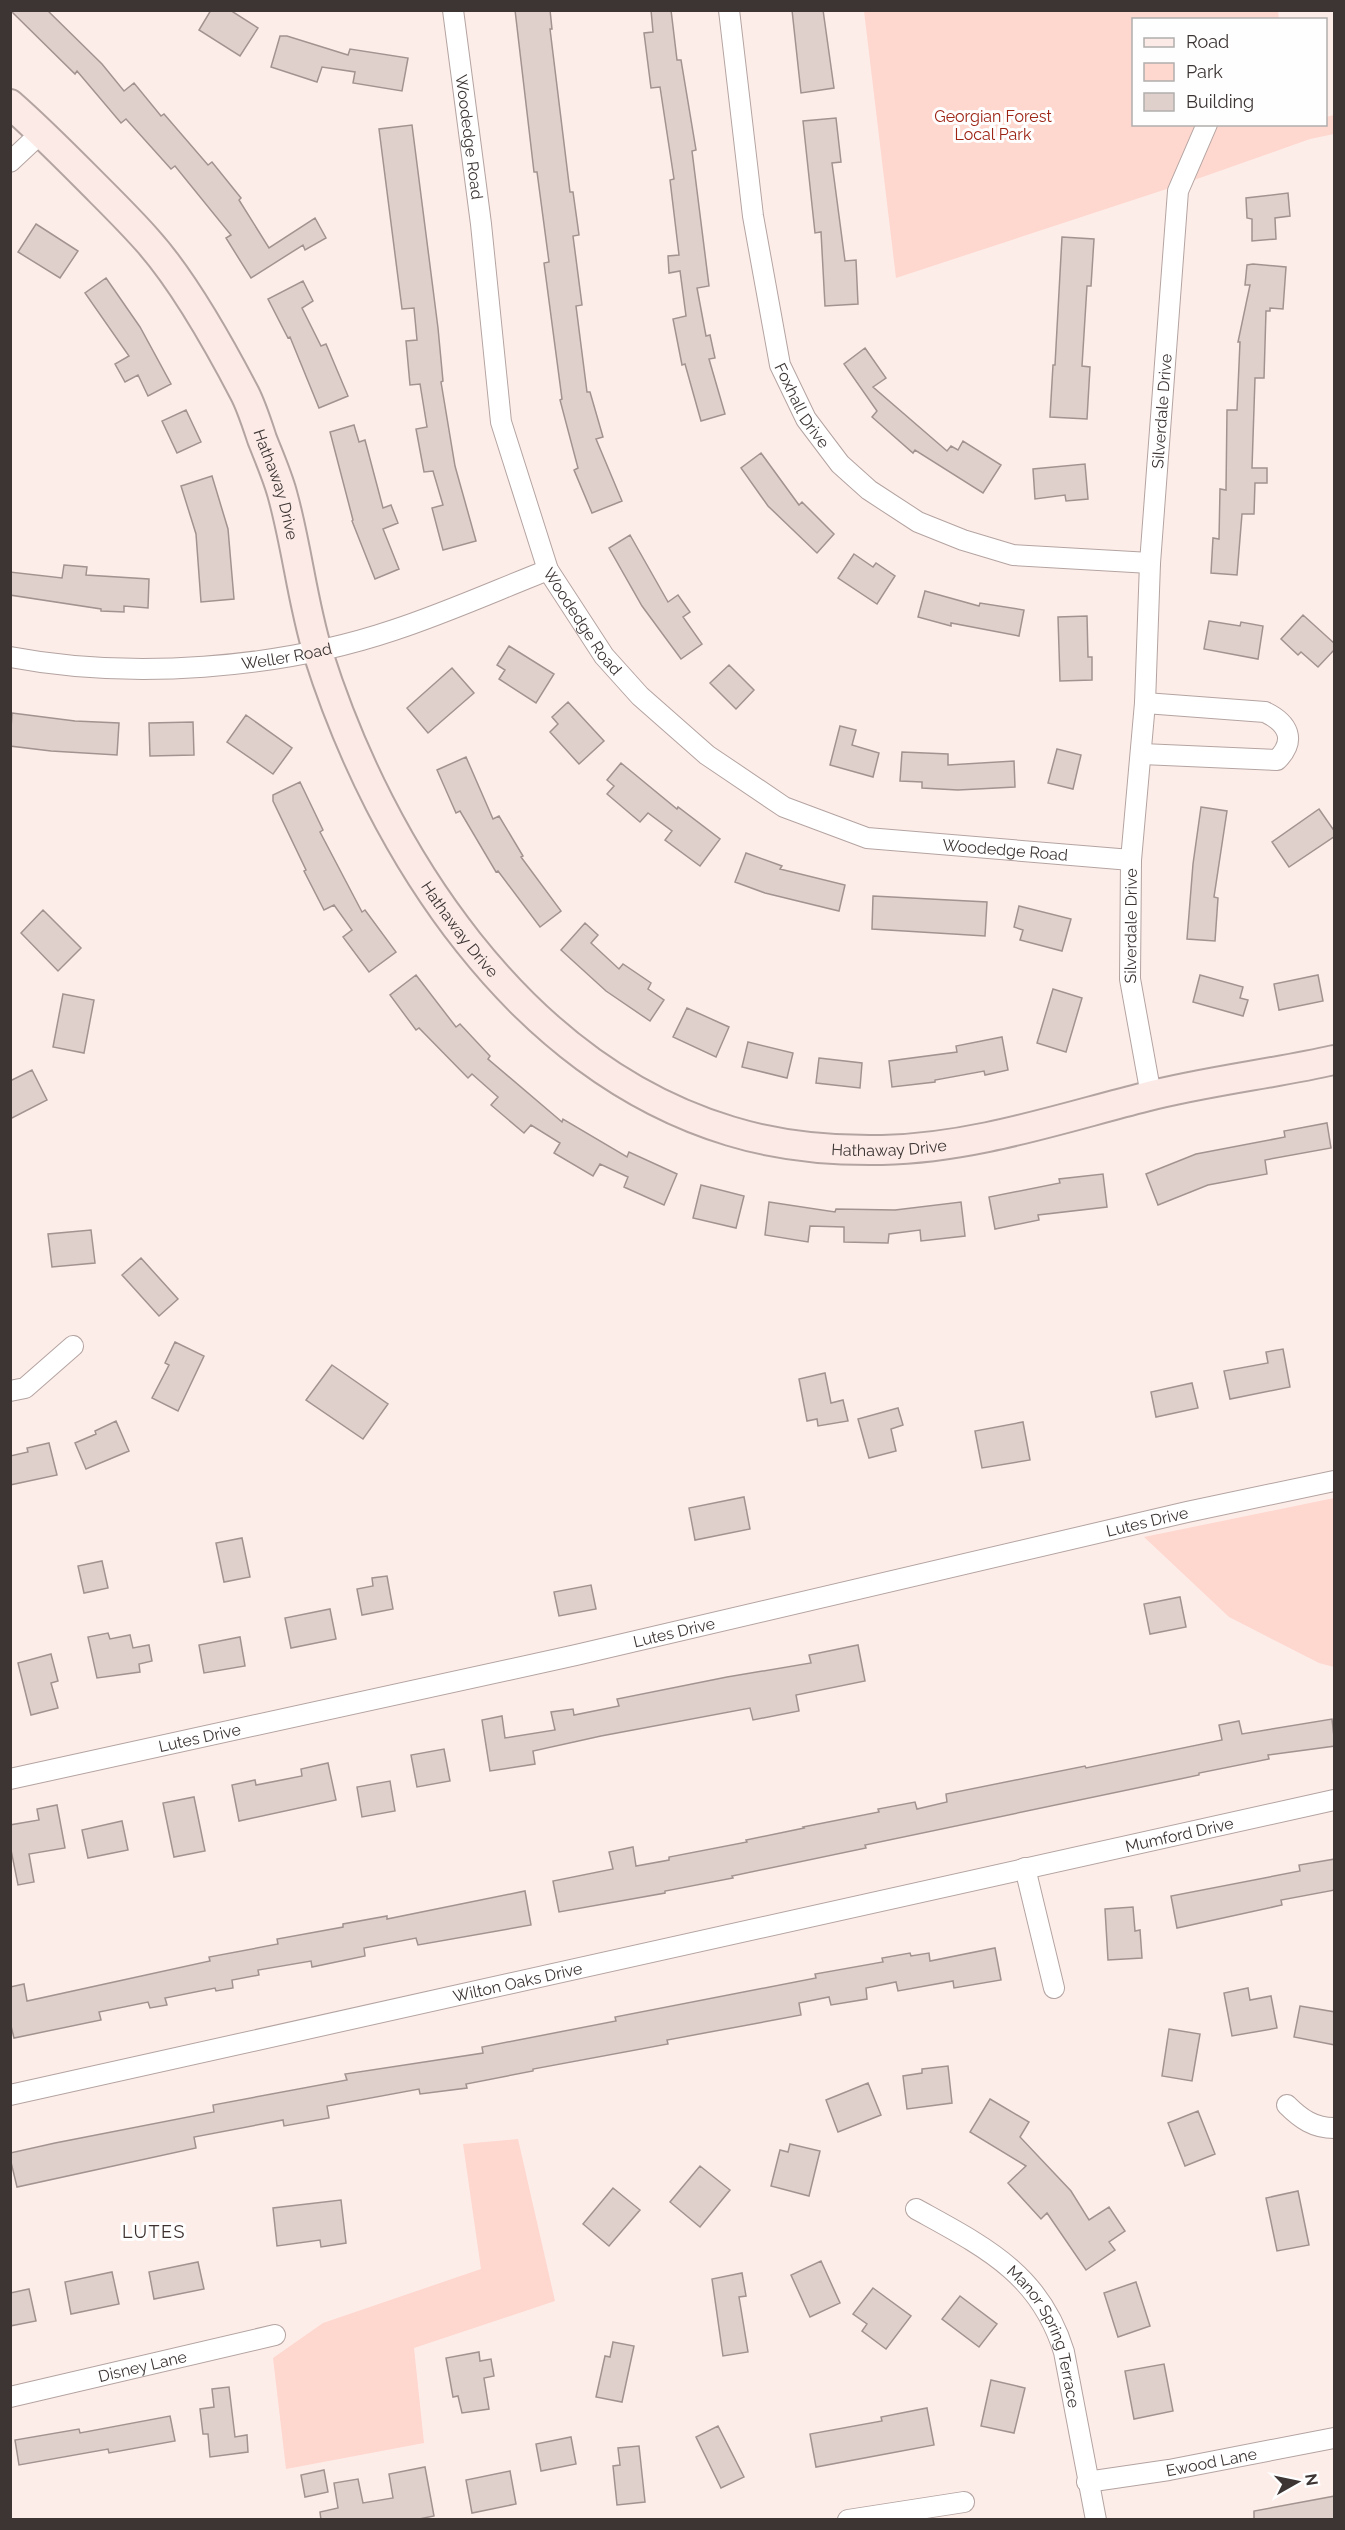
<svg xmlns="http://www.w3.org/2000/svg" width="1345" height="2530" viewBox="0 0 1345 2530" font-family="Raleway,sans-serif">
<style>
.green{fill:#fed7cf}
.building{fill:#e0d0cc;stroke:#a39390;stroke-width:1.5}
.lines{fill:none;stroke-linecap:round;stroke-linejoin:round}
.street-casing{stroke:#b4a4a1;stroke-width:22}
.secondary-casing{stroke:#b4a4a1;stroke-width:32}
.street{stroke:#fff;stroke-width:20}
.secondary{stroke:#fbeae6;stroke-width:28}
.labels{text-anchor:middle;dominant-baseline:central;stroke-width:6;stroke-linejoin:round;paint-order:stroke}
.park-label{font-size:16px;fill:#9d2415;stroke:#fefefe}
.street-label{font-size:16px;fill:#3c3534;stroke:#fefefe}
.neighbourhood-label{font-size:18px;letter-spacing:1.5px;fill:#3c2f2d;stroke:#fefefe}
</style>
<rect width="100%" height="100%" fill="#fdede9"/>
<path class="green" d="M864,11H1278L1279,19L1134,20V124H1326V117L1334,115V134L1310,139L1194,180L896,278Z
M1334,1498V1667L1319,1663L1229,1617L1144,1537Z
M518,2139L555,2301L414,2348L424,2443L286,2469L273,2358L323,2323L481,2269L463,2144Z"/>
<path class="building" d="M10,10H47L102,64L124,91L134,83L161,116L164,114L208,165L212,162L241,198L239,200L269,248L315,218L326,238L305,250L303,245L251,278L226,238L231,235L175,166L171,169L126,119L121,123L77,71L75,74Z
M211,10H230L258,28L240,56L199,30Z
M515,10H550L552,29H550L570,192H573L579,235L573,236L582,305L576,306L587,392H590L603,437L596,439L622,501L592,513L574,470L578,468L560,400L562,399L544,263L549,262L537,172H534Z
M651,10H671L677,60H681L696,150L692,151L709,286L697,288L706,336L710,335L715,358L709,359L725,414L701,421L685,364L682,365L673,319L686,316L680,271L669,273L668,256L679,255L670,180L674,179L660,87L651,88L644,33L653,32Z
M792,10H823L834,88L801,93Z
M280,36H287L348,55L350,49L408,58L402,91L353,83L355,72L322,67L317,82L271,67Z
M836,118L841,162L832,163L845,261L856,260L858,304L825,306L821,232L815,233L803,121Z
M412,125L438,328L443,381L441,382L455,466L476,541L443,550L432,508L443,505L433,471L424,472L416,429L427,427L420,384L410,385L406,341L417,340L414,308L402,309L379,129Z
M1288,193L1290,216L1275,218L1276,239L1252,241V219L1247,218L1246,198Z
M36,224L78,251L60,278L18,252Z
M1062,237L1094,239L1091,286H1087L1082,366L1090,367L1087,419L1050,417L1053,365H1055Z
M1253,264L1286,267L1283,309L1270,308V311H1266L1264,378H1255L1252,468H1267V483H1255L1254,514H1242L1237,575L1211,573L1213,538L1219,539L1220,489L1226,490L1227,410H1237L1240,342H1238L1250,285H1245L1247,265Z
M106,278L140,327L171,384L148,396L138,375L125,382L115,364L129,356L85,293Z
M303,281L313,301L302,308L321,346L326,344L348,396L319,408L290,337L288,338L268,299Z
M865,348L886,378L873,387L947,451L951,446L958,450L963,441L1001,465L983,493L915,450L913,453L872,417L877,411L844,364Z
M186,410L201,442L177,453L162,421Z
M354,425L359,442L365,440L383,508L391,505L398,523L383,529L399,569L375,579L352,521L353,520L330,432Z
M761,453L799,505L802,502L834,534L817,553L768,506L741,468Z
M1085,464L1088,499L1066,501L1065,495L1035,499L1033,469Z
M212,476L228,529L234,599L201,602L196,534L181,486Z
M630,535L668,602L678,595L690,612L683,617L702,644L681,659L642,606L609,548Z
M854,554L873,567L876,563L895,576L877,604L838,578Z
M64,565L87,567L86,575L149,579L148,608L124,606V612L101,611V609L10,595V572L62,578Z
M925,591L979,606L980,603L1024,610L1019,636L951,623V626L918,617Z
M1303,615L1335,644V649L1318,667L1301,652L1298,655L1281,639Z
M1087,616L1088,657H1092V680L1060,681L1058,617Z
M1209,621L1240,626L1241,622L1263,626L1258,659L1204,649Z
M509,646L554,674L536,703L499,679L505,670L497,665Z
M729,665L754,690L736,709L710,683Z
M452,668L474,693L428,733L407,708Z
M568,702L604,741L579,764L550,732L558,724L552,717Z
M12,713L75,721L119,723L117,755L51,751L10,746Z
M246,715L292,748L273,774L227,742Z
M193,722L194,755L150,756L149,723Z
M840,726L856,730L852,745L879,753L873,777L830,765Z
M1057,749L1081,755L1073,789L1048,783Z
M902,752L948,754V765L1014,761L1015,787L958,790L922,788V782L900,781Z
M466,757L493,819L499,816L523,856L521,857L561,911L540,927L498,871L496,872L460,811L456,813L437,770Z
M621,763L677,809L678,807L720,839L700,866L665,840L672,831L648,813L640,822L607,794L614,786L607,780Z
M300,782L323,830L320,832L362,912L365,910L396,952L369,972L343,937L352,930L334,905L324,910L304,871L306,870L273,801V795Z
M1201,807L1227,811L1214,897L1218,898L1215,941L1187,939L1193,864Z
M1319,809L1335,832V836L1289,867L1272,842Z
M746,853L782,866L780,869L845,885L839,911L765,893L735,882Z
M873,896L987,902L985,936L872,929Z
M1019,906L1071,919L1062,951L1020,940L1023,930L1014,927Z
M43,910L81,948L58,971L21,933Z
M585,923L598,935L591,943L619,969L623,964L651,983L648,989L664,1000L650,1021L606,991L561,950Z
M416,975L456,1027L460,1024L490,1056L488,1059L562,1122L563,1119L627,1157L629,1152L677,1174L664,1205L624,1187L628,1177L600,1164L593,1176L554,1153L560,1143L531,1125L524,1133L491,1105L498,1097L472,1074L468,1078L419,1028L416,1030L390,995Z
M1200,975L1243,987L1240,998L1248,1000L1243,1016L1193,1002Z
M1318,975L1323,1001L1279,1010L1274,984Z
M1053,989L1082,998L1066,1052L1037,1043Z
M63,994L94,1000L84,1053L53,1047Z
M687,1008L729,1027L716,1057L673,1037Z
M1002,1037L1008,1070L985,1075L984,1071L935,1080V1082L892,1087L889,1061L957,1052L956,1046Z
M748,1042L793,1053L787,1078L742,1067Z
M819,1058L862,1063L860,1088L816,1083Z
M32,1070L47,1100L10,1119V1081Z
M1327,1123L1331,1148L1265,1160L1267,1174L1208,1185L1158,1205L1146,1174L1196,1154L1285,1137L1284,1131Z
M1103,1174L1107,1207L1038,1215L1039,1220L995,1229L989,1197L1060,1183L1059,1179Z
M701,1185L744,1196L736,1228L693,1218Z
M769,1202L835,1212L836,1209L895,1210L961,1202L965,1236L921,1241L920,1230L889,1234L888,1243L844,1242V1227L810,1226L808,1242L765,1235Z
M91,1230L95,1263L52,1267L48,1234Z
M141,1258L178,1299L159,1316L122,1275Z
M175,1342L204,1356L178,1411L152,1398L169,1365L165,1363Z
M1283,1349L1290,1387L1230,1399L1224,1371L1268,1363L1266,1352Z
M332,1365L388,1404L363,1439L306,1400Z
M825,1373L831,1403L843,1400L848,1421L818,1426L817,1419L807,1421L799,1379Z
M1192,1383L1198,1408L1156,1417L1151,1392Z
M898,1408L903,1425L891,1429L896,1451L869,1458L858,1419Z
M116,1421L129,1451L86,1469L75,1443L96,1434L95,1431Z
M1023,1422L1030,1460L982,1468L975,1431Z
M49,1443L57,1475L10,1485V1456L28,1452L27,1448Z
M744,1497L750,1529L695,1540L689,1508Z
M242,1538L250,1577L224,1582L216,1543Z
M102,1561L108,1588L84,1593L78,1566Z
M387,1576L393,1609L362,1615L357,1589L373,1586L372,1578Z
M591,1585L596,1609L559,1616L554,1592Z
M1180,1597L1186,1627L1150,1634L1144,1604Z
M330,1609L336,1639L291,1648L285,1618Z
M108,1633L110,1639L130,1635L133,1648L149,1645L152,1661L139,1664L140,1672L97,1678L88,1637Z
M240,1637L245,1666L204,1673L199,1645Z
M858,1645L865,1681L796,1695L799,1711L753,1720L750,1708L601,1736L533,1751L535,1764L490,1771L482,1720L502,1716L505,1738L555,1730L551,1712L573,1709L574,1715L619,1706L617,1699L727,1677L811,1663L809,1655Z
M51,1654L58,1681L51,1683L58,1708L31,1715L18,1663Z
M1332,1719L1335,1746L1268,1755L1269,1759L1199,1773V1775L865,1845L866,1848L732,1876L733,1878L665,1891V1893L559,1912L553,1881L613,1869L609,1852L633,1847L636,1866L669,1860V1857L747,1842L746,1840L804,1828L803,1827L879,1812L878,1809L915,1802L917,1809L947,1802L946,1794L1085,1766L1086,1768L1222,1740L1219,1725L1239,1721L1242,1734Z
M444,1749L450,1781L417,1787L411,1755Z
M328,1763L336,1800L239,1821L232,1785L255,1780L256,1785L302,1776L301,1769Z
M390,1781L395,1811L362,1817L357,1787Z
M194,1797L205,1851L174,1857L163,1803Z
M57,1805L65,1848L29,1854L34,1882L18,1885L10,1845V1825L39,1820L37,1809Z
M122,1821L128,1850L88,1858L82,1830Z
M1335,1859V1890L1281,1900L1282,1905L1177,1928L1171,1896L1300,1871L1299,1865Z
M525,1891L531,1925L418,1945L416,1938L364,1948L365,1956L312,1967L311,1961L258,1970L259,1975L232,1980L233,1988L216,1991L215,1988L165,1998L167,2005L150,2008L148,2002L99,2012L101,2020L14,2038L10,2022V1987L24,1984L27,2001L210,1961L209,1957L278,1944L277,1939L343,1927V1924L387,1916V1919Z
M1133,1907L1135,1931L1140,1930L1142,1958L1108,1960L1105,1909Z
M995,1948L1001,1980L954,1988L953,1981L898,1991L896,1982L866,1988L867,1999L831,2005L829,1997L799,2003L801,2015L667,2040L668,2044L533,2069V2071L466,2084L467,2088L420,2094L419,2089L327,2106L329,2118L284,2126L283,2120L194,2137L196,2148L17,2187L10,2158V2153L55,2143L214,2112L213,2105L347,2080L345,2074L483,2053L482,2047L616,2021L615,2017L816,1978L815,1974L883,1962L882,1958L910,1953L911,1956L929,1953L930,1961Z
M1248,1988L1250,2000L1271,1996L1277,2028L1232,2036L1224,1993Z
M1300,2006L1335,2012V2045L1294,2037Z
M1169,2029L1200,2034L1192,2081L1162,2076Z
M948,2066L952,2103L907,2109L903,2076L922,2073V2069Z
M868,2083L881,2115L838,2132L826,2100Z
M990,2099L1029,2122L1020,2137L1071,2191L1089,2220L1109,2207L1125,2231L1109,2242L1115,2250L1086,2270L1047,2213L1041,2219L1008,2183L1026,2166L970,2132Z
M1198,2111L1215,2154L1185,2166L1168,2123Z
M790,2144L820,2151L809,2196L771,2186L780,2150L788,2152Z
M700,2166L730,2190L700,2227L670,2202Z
M613,2188L640,2210L609,2246L583,2224Z
M1298,2191L1309,2245L1277,2251L1266,2198Z
M341,2200L346,2243L321,2247L320,2240L277,2246L273,2208Z
M821,2261L840,2303L810,2317L791,2275Z
M198,2262L204,2289L154,2299L149,2272Z
M112,2272L119,2304L71,2314L65,2282Z
M742,2273L746,2296L739,2297L748,2352L723,2356L712,2279Z
M1136,2282L1150,2326L1118,2337L1104,2293Z
M873,2288L911,2316L886,2349L862,2331L867,2324L853,2314Z
M29,2289L36,2321L10,2326V2293Z
M960,2296L997,2324L979,2347L942,2319Z
M613,2342L634,2346L622,2402L596,2397L605,2356L610,2357Z
M479,2352L480,2361L491,2359L494,2376L484,2378L489,2409L462,2413L458,2396L453,2397L446,2358Z
M1164,2364L1173,2411L1134,2419L1125,2371Z
M991,2380L1025,2388L1014,2433L981,2426Z
M229,2387L235,2437L247,2435L248,2452L210,2457L208,2434H203L200,2409L214,2407L212,2389Z
M927,2408L934,2445L816,2467L810,2434L882,2421L881,2417Z
M170,2416L175,2441L109,2453L108,2449L19,2465L15,2440L79,2429L80,2433Z
M718,2426L744,2477L721,2488L696,2437Z
M571,2437L576,2464L541,2471L536,2444Z
M639,2446L645,2502L617,2505L613,2466L620,2465L618,2448Z
M425,2467L434,2516L414,2520H321L320,2512L338,2508L334,2483L358,2479L363,2503L393,2498L389,2474Z
M324,2470L328,2492L305,2497L301,2475Z
M510,2471L516,2504L472,2513L466,2480Z
M1335,2496V2520H1254V2511Z"/>
<g class="lines">
<g class="street-casing">
<g id="street">
<path id="s1" d="M453,10L481,224L501,422L548,570L604,656L640,696L707,755L784,807L867,838L1131,860"/>
<path id="s2" d="M729,10L753,216L780,365L806,419L840,464L869,490L918,522L963,540L1013,555L1150,563"/>
<path d="M10,162L42,132"/>
<path id="s3" d="M10,657C131,680 278,669 394,630C446,613 497,590 548,570"/>
<path d="M1142,754L1277,760C1297,740 1288,723 1265,712L1145,703"/>
<path id="s4" d="M1151,1095L1130,979L1131,860L1145,703L1150,563L1178,191L1207,124"/>
<path d="M10,1391L25,1388L73,1346"/>
<path id="s5" d="M10,1779L576,1655L1187,1512L1334,1481"/>
<path d="M1025,1868L1054,1988"/>
<path id="s6" d="M10,2095L1334,1800"/>
<path d="M1287,2105C1301,2119 1314,2128 1334,2128"/>
<path id="s7" d="M916,2209C983,2246 1040,2273 1064,2352L1096,2520"/>
<path id="s8" d="M10,2397L275,2335"/>
<path id="s9" d="M1087,2482L1169,2470L1334,2438"/>
<path d="M848,2520L964,2502"/>
</g>
</g>
<g class="secondary-casing">
<g id="secondary">
<path id="s10" d="M10,104C42,132 71,162 100,191C116,207 132,223 147,240C183,280 220,346 245,394C252,408 257,424 262,439C269,457 277,475 282,493C297,546 302,601 318,653C381,852 519,1067 730,1131C779,1146 830,1151 882,1150C973,1148 1058,1119 1145,1097C1207,1081 1272,1074 1334,1060"/>
</g>
</g>
<use href="#street" class="street"/>
<use href="#secondary" class="secondary"/>
</g>
<g class="labels">
<g class="park-label">
<text x="993" y="116">Georgian Forest<tspan x="993" dy="18">Local Park</tspan></text>
</g>
<g class="street-label">
<text stroke="none"><textPath href="#s1" startOffset="128">Woodedge Road</textPath></text>
<text stroke="none"><textPath href="#s2" startOffset="405">Foxhall Drive</textPath></text>
<text stroke="none"><textPath href="#s4" startOffset="687">Silverdale Drive</textPath></text>
<text stroke="none"><textPath href="#s10" startOffset="472">Hathaway Drive</textPath></text>
<text stroke="none"><textPath href="#s1" startOffset="632">Woodedge Road</textPath></text>
<text stroke="none"><textPath href="#s3" startOffset="278">Weller Road</textPath></text>
<text stroke="none"><textPath href="#s1" startOffset="1136">Woodedge Road</textPath></text>
<text stroke="none"><textPath href="#s4" startOffset="171">Silverdale Drive</textPath></text>
<text stroke="none"><textPath href="#s10" startOffset="958">Hathaway Drive</textPath></text>
<text stroke="none"><textPath href="#s10" startOffset="1462">Hathaway Drive</textPath></text>
<text stroke="none"><textPath href="#s5" startOffset="1166">Lutes Drive</textPath></text>
<text stroke="none"><textPath href="#s5" startOffset="680">Lutes Drive</textPath></text>
<text stroke="none"><textPath href="#s5" startOffset="194">Lutes Drive</textPath></text>
<text stroke="none"><textPath href="#s6" startOffset="1198">Mumford Drive</textPath></text>
<text stroke="none"><textPath href="#s6" startOffset="520">Wilton Oaks Drive</textPath></text>
<text stroke="none"><textPath href="#s7" startOffset="190">Manor Spring Terrace</textPath></text>
<text stroke="none"><textPath href="#s8" startOffset="136">Disney Lane</textPath></text>
<text stroke="none"><textPath href="#s9" startOffset="126">Ewood Lane</textPath></text>
</g>
<g class="neighbourhood-label">
<text x="154" y="2231">LUTES</text>
</g>
</g>
<rect width="1345" height="2530" fill="none" stroke="#3c3534" stroke-width="24"/>
<rect x="1132" y="18" width="195" height="108" fill="#fefefe" stroke="#b0aead" stroke-width="1.5"/>
<rect x="1144" y="38" width="30" height="9" fill="#fbeae6" stroke="#b0aead" stroke-width="1.5"/>
<text x="1186" y="48" font-size="18" fill="#3c3534">Road</text>
<rect x="1144" y="63" width="30" height="18" fill="#fed7cf" stroke="#b0aead" stroke-width="1.5"/>
<text x="1186" y="78" font-size="18" fill="#3c3534">Park</text>
<rect x="1144" y="93" width="30" height="18" fill="#e0d0cc" stroke="#b0aead" stroke-width="1.5"/>
<text x="1186" y="108" font-size="18" fill="#3c3534">Building</text>
<g transform="translate(1297 2482) rotate(81)" stroke="#fefefe" stroke-width="4.5" paint-order="stroke">
<path d="M0-4.5L10 22L0 15L-10 22Z" fill="#3c3534"/>
<text y="-9" font-size="16" font-weight="bold" text-anchor="middle" fill="#3c3534">N</text>
</g>
</svg>
